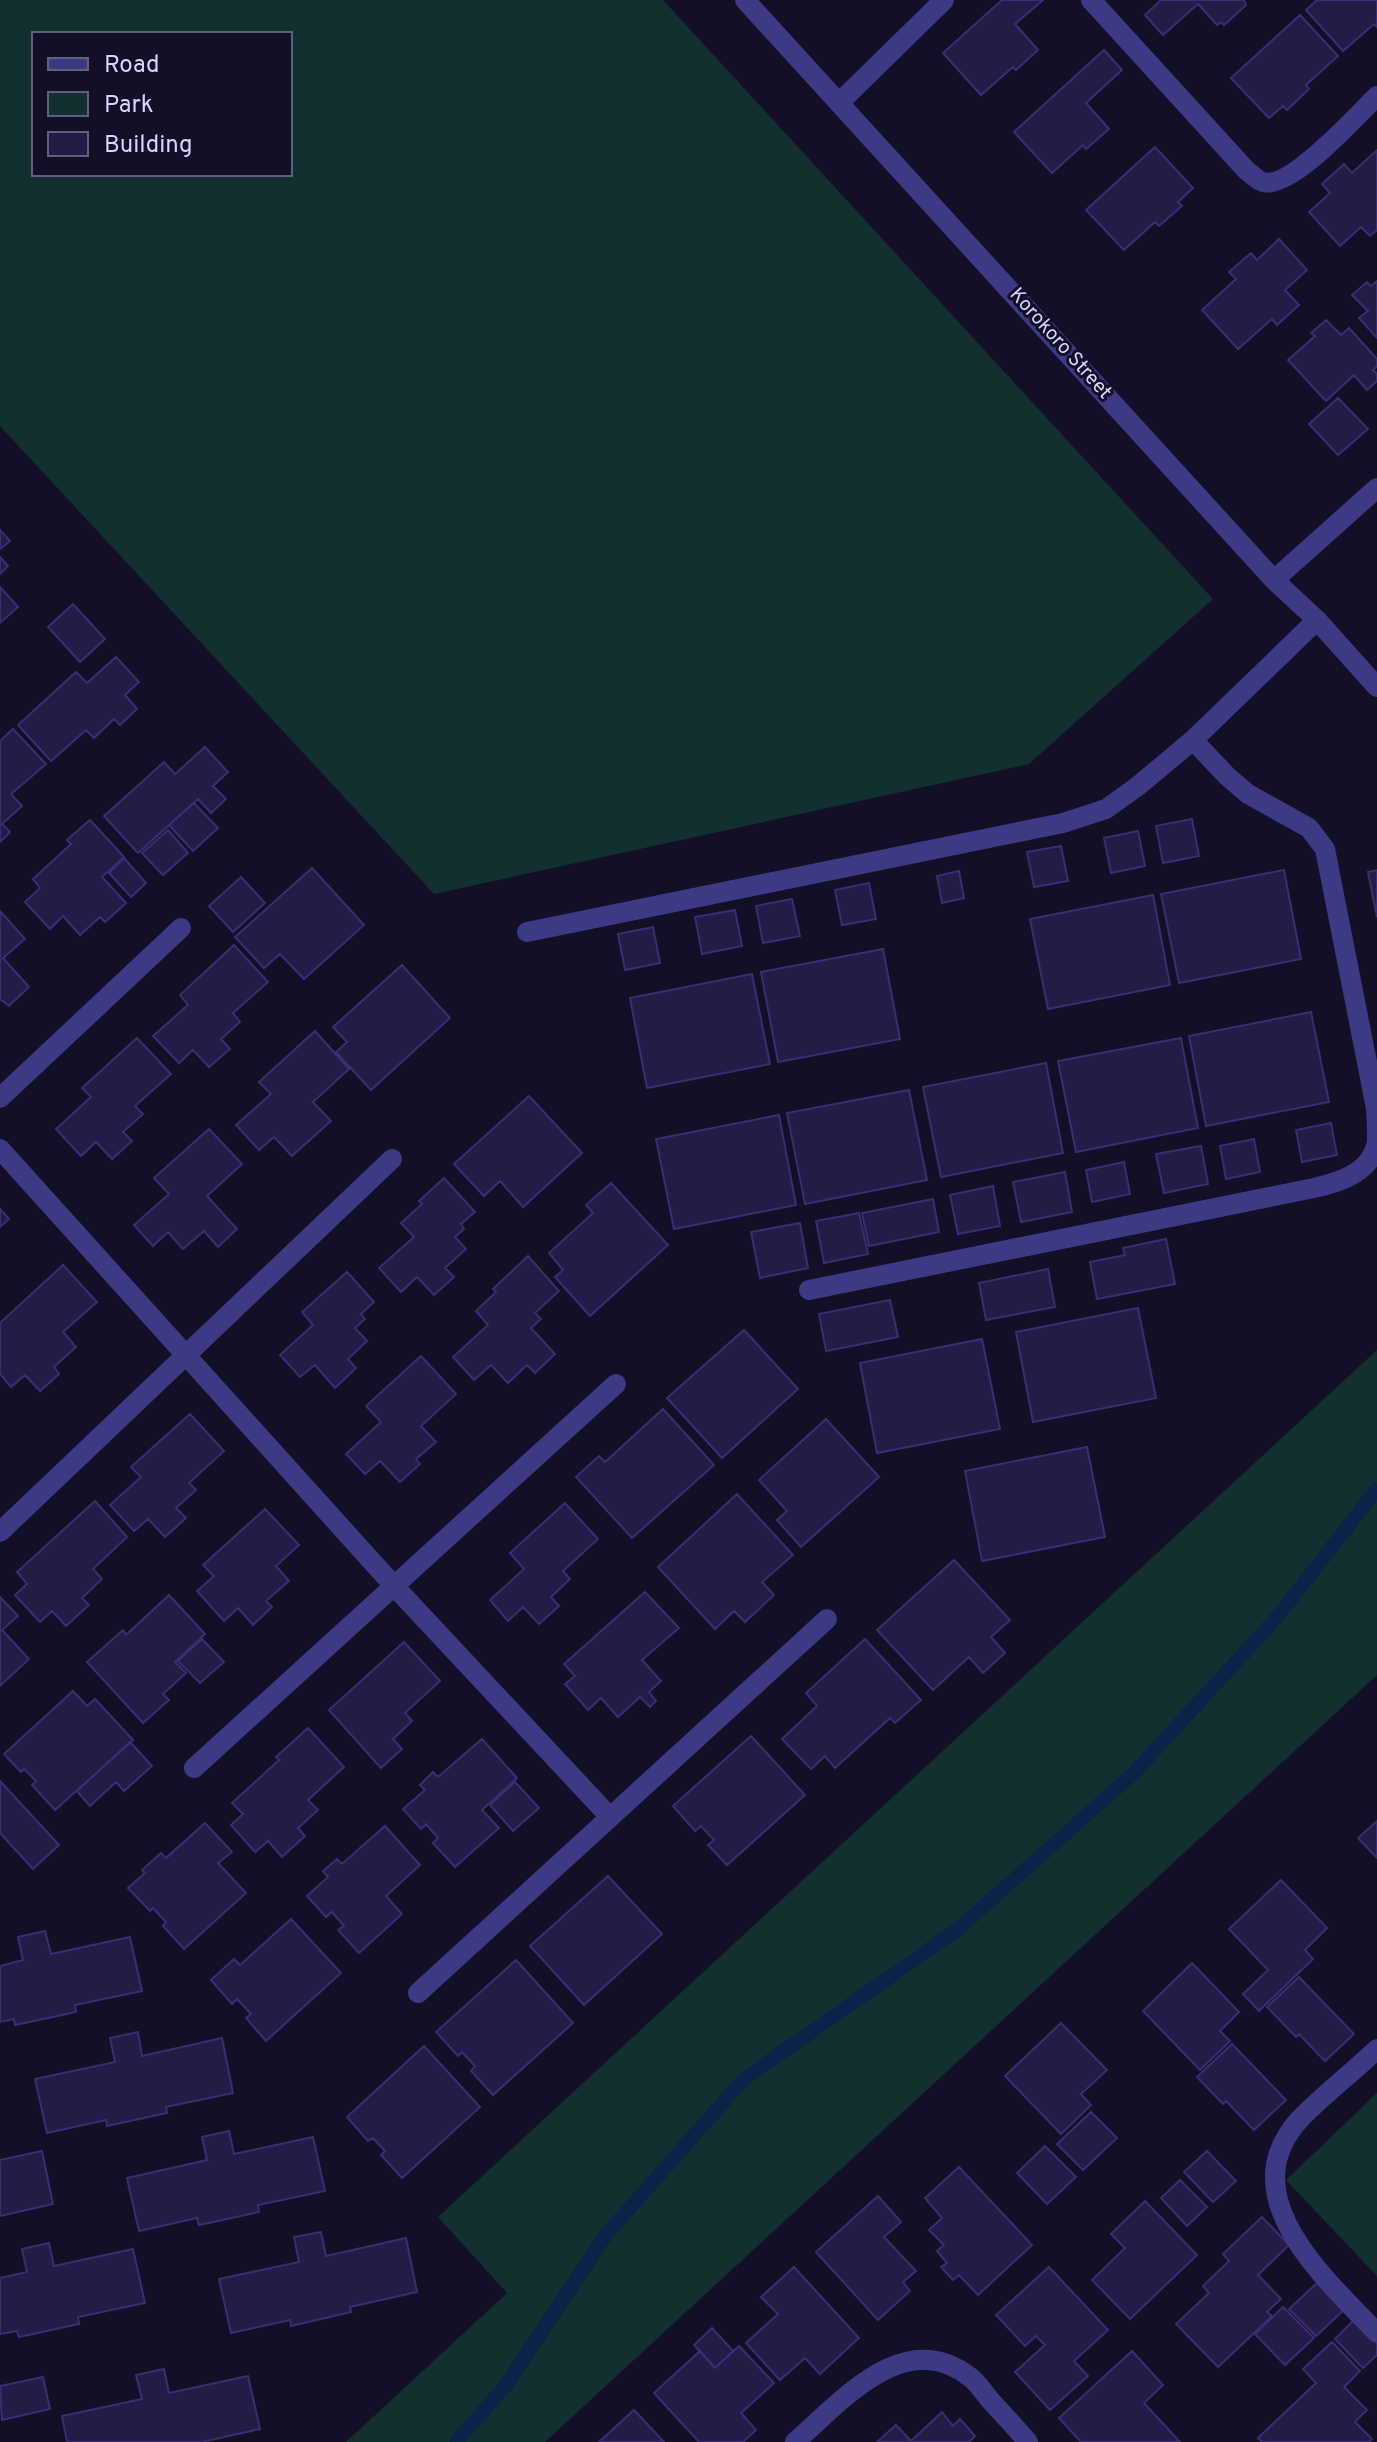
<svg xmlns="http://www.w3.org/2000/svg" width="1377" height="2442" viewBox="0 0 1377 2442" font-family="Overpass,sans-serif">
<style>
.green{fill:#12302f;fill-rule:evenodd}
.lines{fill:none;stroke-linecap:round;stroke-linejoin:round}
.stream{stroke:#0c2248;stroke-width:14}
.building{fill:#241b47;stroke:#3b2d73;stroke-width:2}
.street{stroke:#3d3a85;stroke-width:20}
.labels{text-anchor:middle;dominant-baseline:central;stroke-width:6;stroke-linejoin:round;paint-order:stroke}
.street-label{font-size:20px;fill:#d9d4ff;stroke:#130f26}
</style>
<rect width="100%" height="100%" fill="#130f26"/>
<path class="green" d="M0,0H663L1213,599L1029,764L434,894L0,426ZM290,34V174H34V34Z
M1377,1350V1675L545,2442H346L507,2293L438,2217Z
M1377,2093V2276L1286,2180Z"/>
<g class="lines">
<path class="stream" d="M456,2442L507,2384L605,2236L744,2079L957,1930L1134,1773L1278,1616L1377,1489"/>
</g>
<path class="building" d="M1002,0H1043L1015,24L1038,50L1016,70L1013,67L981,95L943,53Z
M1161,0H1244L1246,5L1224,25L1221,22L1217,25L1198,4L1163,35L1145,15Z
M1317,0H1377V27L1374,24L1343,51L1306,10Z
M1300,15L1338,56L1306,85L1309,89L1287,110L1283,106L1269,118L1231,78Z
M1104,50L1122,70L1086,103L1109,129L1086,149L1083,145L1052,173L1014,132Z
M1155,147L1193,188L1178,202L1182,206L1159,226L1155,222L1124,250L1086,210Z
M1377,150V230L1370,236L1361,227L1340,246L1309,212L1330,193L1322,184L1344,164L1352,173Z
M1279,239L1307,270L1285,290L1299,305L1277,325L1272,319L1238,349L1202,310L1236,279L1229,272L1251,253L1257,260Z
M1377,281V338L1359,318L1368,311L1352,295L1367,282L1371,286Z
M1326,320L1341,335L1349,328L1377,359V366L1373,370L1377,374V381L1367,390L1354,375L1326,401L1288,360L1315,336L1311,333Z
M1338,398L1368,429L1338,455L1309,424Z
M0,530L10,541L0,549Z
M0,557L8,566L0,574Z
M0,587L18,607L0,623Z
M73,604L105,639L80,662L48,627Z
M116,657L139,682L125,695L137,709L120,725L114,719L94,738L86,730L51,761L18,725L76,672L87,683Z
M13,729L46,764L11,794L22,806L2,824L10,832L0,842V741Z
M205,747L228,772L213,786L226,799L211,813L198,799L138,853L104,816L164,762L175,774Z
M194,803L218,828L193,851L169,825Z
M1192,819L1199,856L1163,863L1156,826Z
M90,820L124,857L102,877L126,903L105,922L100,917L80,935L63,916L50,929L25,902L40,888L33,879L71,844L67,840Z
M168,830L188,853L163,875L142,853Z
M1138,831L1145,866L1111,873L1104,838Z
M1061,846L1068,881L1034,887L1027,852Z
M124,858L146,883L131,897L109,873Z
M312,868L364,925L304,979L280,954L264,968L235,937Z
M1284,870L1301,959L1179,983L1161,894Z
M1377,870V917L1368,872Z
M959,871L964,898L942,903L937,876Z
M241,877L265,903L233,932L209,906Z
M869,883L876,919L842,925L835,890Z
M1153,895L1170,985L1048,1009L1030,919Z
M792,899L800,936L763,943L756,906Z
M735,910L742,946L702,954L695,917Z
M0,911L25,939L3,958L29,987L9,1006L0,999Z
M653,927L660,963L625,970L618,934Z
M234,945L268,982L233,1013L240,1022L221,1039L230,1049L209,1067L193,1050L179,1063L153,1036L188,1005L180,995Z
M883,949L900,1039L778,1062L761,972Z
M402,965L450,1018L371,1090L336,1052L347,1042L333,1027Z
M752,974L770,1064L647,1088L630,998Z
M1311,1012L1329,1102L1206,1126L1189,1036Z
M315,1031L349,1069L313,1102L331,1121L292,1156L274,1137L259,1150L236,1125L271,1094L259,1082Z
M137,1038L171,1074L135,1106L143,1114L123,1132L132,1141L112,1159L96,1142L81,1156L56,1129L91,1097L82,1088Z
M1181,1038L1198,1128L1076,1152L1058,1061Z
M1046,1063L1063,1153L941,1177L923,1087Z
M909,1090L927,1180L805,1204L787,1113Z
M529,1096L582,1153L523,1207L500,1181L484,1196L454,1164Z
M779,1115L796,1205L674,1229L656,1139Z
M1331,1123L1337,1155L1302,1162L1296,1130Z
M209,1129L242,1164L207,1196L237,1229L218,1247L204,1231L183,1249L168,1232L153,1246L134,1225L169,1194L154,1178Z
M1254,1139L1260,1172L1226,1179L1220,1146Z
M1201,1146L1208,1184L1164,1193L1156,1154Z
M1124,1162L1130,1194L1092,1202L1086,1170Z
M1065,1172L1072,1212L1021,1222L1013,1182Z
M444,1178L475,1212L461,1224L464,1229L455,1237L466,1249L445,1268L454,1277L434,1295L417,1277L401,1292L379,1268L414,1237L401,1223L422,1204L419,1201Z
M611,1183L668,1245L590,1316L555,1277L563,1270L549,1253L593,1213L586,1205Z
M993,1186L1000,1226L958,1234L950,1195Z
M933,1199L939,1232L869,1246L862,1213Z
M0,1209L9,1219L0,1227Z
M859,1213L868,1254L824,1263L816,1221Z
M800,1223L808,1268L760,1278L751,1232Z
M1166,1239L1175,1284L1097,1299L1090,1262L1125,1255L1123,1248Z
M528,1256L559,1291L535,1313L541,1319L531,1328L555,1354L535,1373L527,1365L508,1383L491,1365L474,1380L453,1357L488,1325L476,1311L496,1292L493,1289Z
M63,1265L97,1302L63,1332L76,1347L54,1367L59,1374L40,1391L25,1375L11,1387L0,1374V1323Z
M1048,1269L1055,1307L986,1320L979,1283Z
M347,1272L374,1302L361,1314L365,1319L355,1328L367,1341L348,1359L356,1368L335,1388L315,1365L300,1377L280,1355L313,1325L302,1312Z
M890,1300L898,1337L826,1351L819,1314Z
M1138,1308L1156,1398L1033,1422L1016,1332Z
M744,1330L798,1389L722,1458L667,1398Z
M982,1339L1000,1429L877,1453L860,1363Z
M421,1356L456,1394L421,1426L436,1442L416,1459L420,1464L400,1482L380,1461L365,1474L346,1454L381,1422L366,1406Z
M663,1409L714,1465L632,1538L576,1477L599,1456L605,1462Z
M190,1414L224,1451L189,1483L196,1490L176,1508L186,1518L165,1537L148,1519L134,1531L110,1505L141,1477L131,1467Z
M826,1419L879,1477L801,1547L777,1520L787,1511L759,1480Z
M1087,1447L1105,1537L982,1561L965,1471Z
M737,1494L793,1555L762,1582L774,1595L745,1622L734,1611L715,1629L658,1567Z
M95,1501L127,1537L93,1569L102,1579L82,1598L89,1605L66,1626L52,1611L40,1622L15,1595L27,1584L17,1572Z
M565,1503L598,1539L563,1571L570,1579L551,1597L559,1606L539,1624L523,1607L508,1621L490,1600L524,1569L510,1553Z
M265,1509L299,1545L276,1566L289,1581L266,1601L272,1607L253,1625L238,1608L224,1621L197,1591L214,1576L203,1565Z
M954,1560L1010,1620L991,1637L1005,1653L983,1673L969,1657L933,1690L877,1630Z
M645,1592L679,1628L642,1660L661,1681L649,1692L656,1701L650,1707L640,1697L618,1717L601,1698L588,1710L565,1684L575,1676L564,1664Z
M169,1595L205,1634L175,1662L186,1673L163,1694L169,1700L143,1723L87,1662L123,1630L126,1635Z
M0,1597L18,1616L2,1630L29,1659L0,1686Z
M202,1639L224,1662L200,1683L178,1661Z
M865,1639L921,1700L895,1723L890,1718L835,1768L825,1756L811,1769L782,1739L817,1706L806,1693Z
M404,1642L440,1681L405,1713L412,1721L393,1739L402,1749L381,1768L329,1710Z
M73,1691L87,1706L95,1699L133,1740L55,1810L32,1785L36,1781L24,1769L21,1772L4,1754Z
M308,1728L344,1767L308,1800L318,1810L298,1828L305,1836L282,1857L268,1841L255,1852L231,1825L243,1814L232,1803L279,1760L276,1757Z
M751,1736L805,1795L727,1865L708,1845L714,1840L701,1826L695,1831L673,1806Z
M482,1739L517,1778L482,1810L499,1828L455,1867L433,1843L438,1838L426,1824L421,1829L403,1809L425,1790L420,1785L433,1772L438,1777Z
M130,1742L152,1766L124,1791L116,1782L90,1806L77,1791Z
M0,1781L59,1845L33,1869L0,1833Z
M515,1782L539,1808L513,1831L490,1805Z
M1377,1821V1858L1358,1838Z
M205,1823L232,1852L218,1863L246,1893L184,1949L163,1926L166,1922L153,1908L150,1911L128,1888L145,1873L142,1870L161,1853L166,1858Z
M385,1826L420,1865L386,1896L402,1914L359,1953L338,1930L344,1926L332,1912L326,1917L307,1896L328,1877L323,1871L337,1859L342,1864Z
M608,1876L662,1934L584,2005L530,1946Z
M1281,1880L1327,1928L1305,1950L1313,1959L1259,2011L1243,1994L1268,1970L1229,1929Z
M291,1919L341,1973L266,2041L246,2018L251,2014L237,1999L232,2004L211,1980L234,1959L240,1965Z
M45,1931L51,1954L130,1937L142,1991L75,2005L76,2012L15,2025L14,2019L0,2022V1966L23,1960L18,1937Z
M516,1960L573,2023L493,2095L471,2071L475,2066L462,2052L458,2056L436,2032Z
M1192,1963L1239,2012L1220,2031L1230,2041L1200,2070L1143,2011Z
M1299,1977L1354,2034L1325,2061L1299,2034L1296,2037L1267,2007Z
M1061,2023L1107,2070L1081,2094L1091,2105L1061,2134L1005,2076Z
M138,2032L142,2056L222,2038L233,2093L166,2107L167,2113L107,2126L106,2120L47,2133L35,2079L115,2062L110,2038Z
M1232,2044L1286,2100L1254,2130L1226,2101L1223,2104L1197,2077Z
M424,2046L480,2107L402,2178L381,2155L385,2151L373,2138L368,2141L347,2117Z
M1091,2112L1117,2138L1083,2170L1057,2144Z
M229,2131L234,2154L313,2137L325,2191L258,2205L259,2212L199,2225L197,2218L139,2231L127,2178L207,2160L202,2137Z
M1045,2146L1076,2177L1047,2204L1017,2173Z
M42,2151L53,2204L0,2216V2160Z
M1207,2151L1236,2181L1213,2202L1184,2172Z
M959,2167L1032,2245L978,2295L959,2275L953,2280L941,2267L947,2263L937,2251L944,2245L929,2230L942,2218L925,2198Z
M1180,2180L1207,2207L1187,2226L1161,2198Z
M878,2196L901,2222L884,2237L916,2271L903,2282L910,2291L878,2320L816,2252Z
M1145,2201L1197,2255L1130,2319L1092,2280L1125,2248L1111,2234Z
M1262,2217L1289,2245L1258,2275L1281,2299L1267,2312L1272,2316L1218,2367L1176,2324L1209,2293L1203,2286L1229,2261L1223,2254Z
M321,2232L326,2256L406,2238L417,2292L350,2307L351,2312L291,2326L290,2320L231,2333L219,2279L299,2262L294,2237Z
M49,2243L54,2266L133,2249L145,2303L78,2317L79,2324L19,2337L17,2331L0,2334V2278L27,2272L22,2249Z
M794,2267L859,2338L820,2374L805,2358L780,2380L746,2343L778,2314L761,2297Z
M1049,2267L1108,2330L1074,2361L1088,2376L1050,2410L1015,2372L1045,2345L1036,2336L1025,2346L996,2315Z
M1319,2281L1346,2308L1316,2336L1289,2309Z
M1283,2307L1314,2338L1285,2365L1255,2334Z
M1356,2318L1377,2340V2355L1363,2368L1335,2339Z
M712,2328L733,2351L715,2368L694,2345Z
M1332,2342L1360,2371L1344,2387L1367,2410L1355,2422L1372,2439L1369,2442H1262L1258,2438L1316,2383L1303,2369Z
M739,2346L774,2383L741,2413L756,2430L743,2442H699L654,2393L700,2351L715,2368Z
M1132,2351L1163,2385L1144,2403L1180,2442H1081L1059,2418Z
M164,2369L169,2393L248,2376L260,2429L202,2442H67L62,2416L142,2399L136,2375Z
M43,2377L50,2409L2,2420L0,2386Z
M634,2410L664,2442H599Z
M942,2412L953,2426L960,2419L975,2436L969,2442H877L896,2425L911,2441Z"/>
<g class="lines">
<path class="street" d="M745,0L1274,580L1317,620L1377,687
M1091,0L1247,171C1252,174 1258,181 1263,182C1291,190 1357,115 1377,96
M840,102L944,0
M1274,580L1377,488
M527,932L1063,823L1106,809L1138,786L1193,740L1317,620
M0,1098L181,928
M0,1149L395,1587L610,1817
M809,1290L1314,1188C1341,1182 1372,1172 1377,1141C1377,1130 1377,1118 1376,1108L1325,849L1309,828L1248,794L1227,776L1193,740
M0,1532L392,1159
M194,1768L616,1384
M418,1993L827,1619
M1377,2049C1352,2073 1323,2095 1299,2120C1230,2197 1327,2280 1377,2333
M795,2442C842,2401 904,2326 970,2377C978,2383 984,2393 990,2400C1003,2414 1016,2428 1028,2442"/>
</g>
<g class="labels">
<g class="street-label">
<text transform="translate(1060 344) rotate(48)">Korokoro Street</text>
</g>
</g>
<rect x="32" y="32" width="260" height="144" fill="#130f26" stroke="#625e7d" stroke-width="2"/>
<rect x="48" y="58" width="40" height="12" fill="#3d3a85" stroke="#625e7d" stroke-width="2"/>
<text x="104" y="72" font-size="24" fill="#d9d4ff">Road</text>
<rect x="48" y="92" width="40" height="24" fill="#12302f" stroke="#625e7d" stroke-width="2"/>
<text x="104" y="112" font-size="24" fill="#d9d4ff">Park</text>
<rect x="48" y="132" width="40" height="24" fill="#241b47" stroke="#625e7d" stroke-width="2"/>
<text x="104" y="152" font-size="24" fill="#d9d4ff">Building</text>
</svg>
